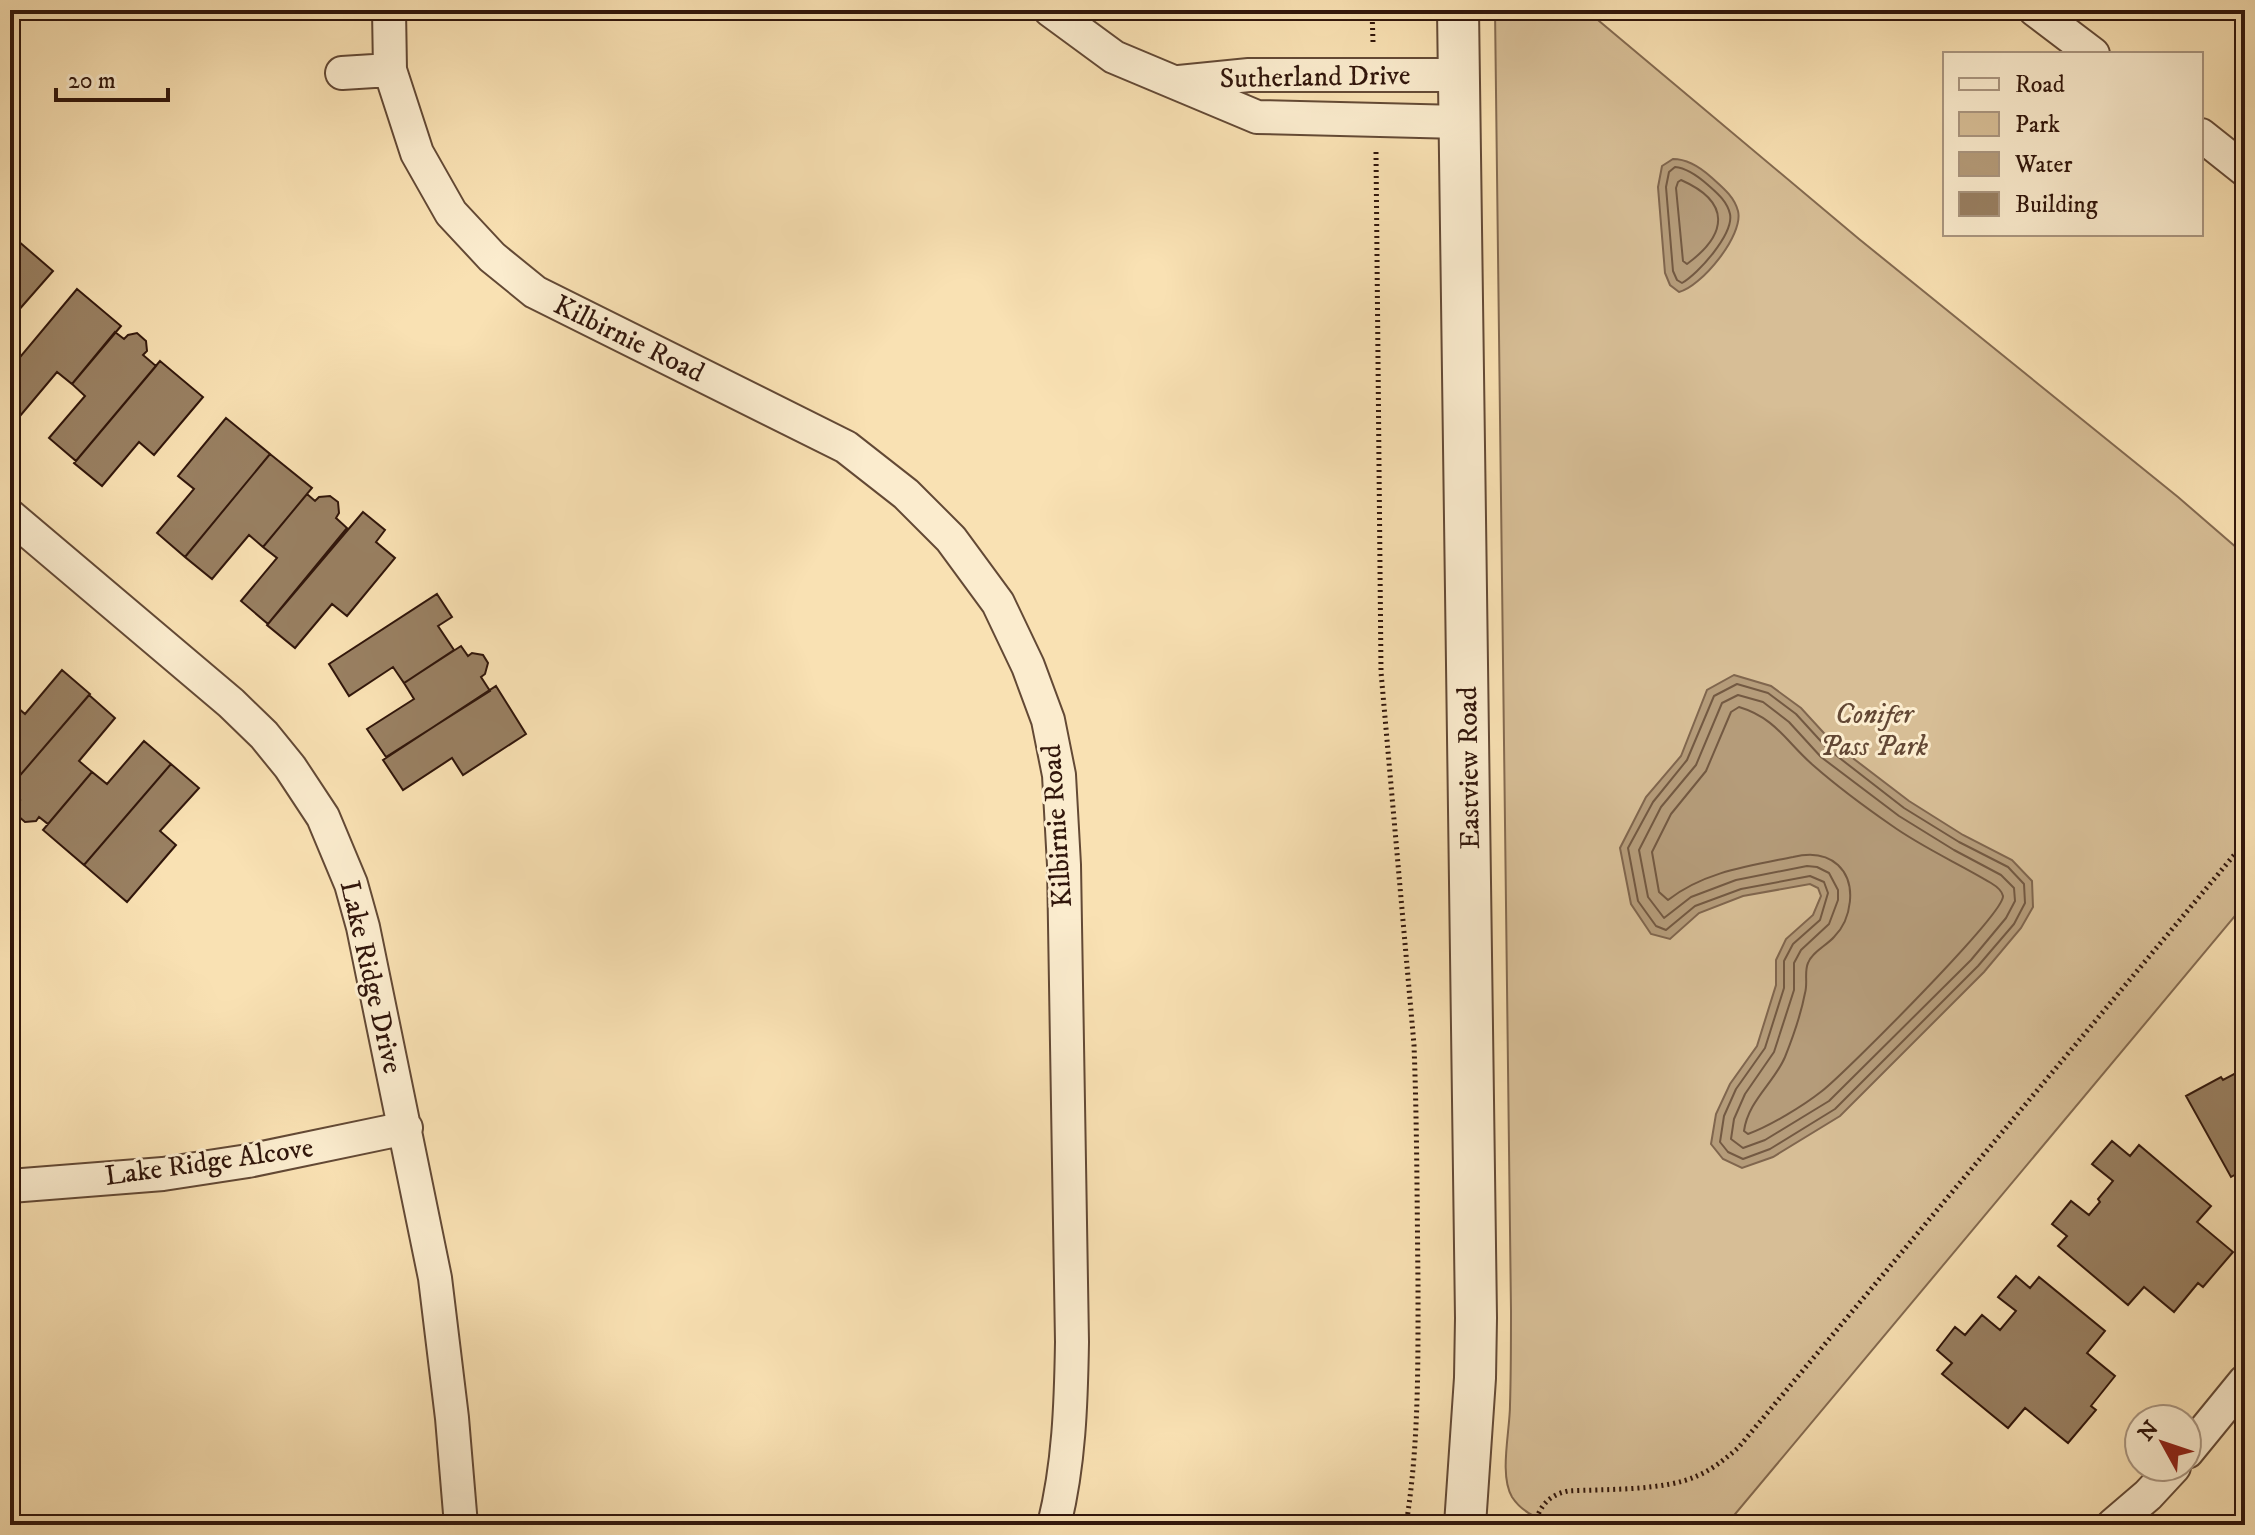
<svg xmlns="http://www.w3.org/2000/svg" width="2255" height="1535" viewBox="0 0 2255 1535" font-family="'IM FELL DW Pica',serif">
<style>
.green{fill:#d7be96;stroke:#846a50;stroke-width:2}
.water{fill:#b59c7a;stroke:#80664e;stroke-width:2}
.lines{fill:none;stroke-linecap:round;stroke-linejoin:round}
.shore{stroke:#735942;stroke-width:2}
.building{fill:#998062;stroke:#31160b;stroke-width:2}
.minor-casing{stroke:#634935;stroke-width:36}
.tertiary-casing{stroke:#634935;stroke-width:44}
.path{stroke:#31160b;stroke-width:5;stroke-dasharray:2 4;stroke-linecap:butt}
.minor{stroke:#fbecce;stroke-width:32}
.tertiary{stroke:#fbecce;stroke-width:40}
.labels{text-anchor:middle;dominant-baseline:central;stroke-width:6;stroke-linejoin:round;paint-order:stroke}
.street-label{font-size:28px;fill:#31160b;stroke:#fbecce}
.park-label{font-size:28px;font-style:italic;fill:#634835;stroke:#fbecce}
</style>
<rect width="100%" height="100%" fill="#f9e1b3"/>
<filter id="stains"><feTurbulence type="fractalNoise" baseFrequency=".0025" numOctaves="4"/><feColorMatrix values="0 0 0 0 .2 0 0 0 0 .09 0 0 0 0 .02 0 0 0 .5 -.17"/></filter>
<radialGradient id="worn" r=".72"><stop offset=".6" stop-color="#630" stop-opacity="0"/><stop offset="1" stop-color="#630" stop-opacity=".3"/></radialGradient>
<path class="green" d="M1495,10H1586L1859,239L2178,497L2245,555V904L1726,1525H1559C1541,1520 1523,1514 1512,1497C1499,1475 1510,1431 1510,1405C1511,1374 1511,1342 1511,1311Z"/>
<path class="water" d="M1673,159C1687,159 1701,168 1711,177C1722,187 1734,196 1738,211C1744,235 1701,287 1679,292L1670,285L1665,273L1658,187L1662,166Z
M1734,675L1771,686L1801,708L1833,743L1909,801L1963,835L2012,860L2032,881L2033,907L2021,928L1984,972L1840,1116L1773,1157L1742,1168L1723,1159L1711,1144L1716,1114L1730,1084L1757,1046L1776,985V960L1786,939L1813,915L1821,896L1818,888L1810,884L1743,896L1699,913L1670,939L1651,934L1631,904L1620,848L1646,797L1681,756L1707,690Z"/>
<g class="lines">
<path class="shore" d="M1675,167C1687,168 1699,177 1708,185C1717,193 1727,201 1730,214C1734,234 1698,274 1682,283L1677,280L1673,271L1666,187L1669,172Z
M1681,180C1731,202 1728,234 1687,264L1683,261L1676,188L1678,182Z
M1737,684L1768,693L1796,714L1828,749L1904,808L1959,842L2008,867L2024,884L2025,903L2014,924L1978,966L1835,1109L1770,1149L1743,1159L1728,1152L1720,1142L1724,1116L1736,1089L1765,1048L1784,988V961L1793,944L1820,920L1828,893L1824,882L1810,876L1741,889L1695,906L1666,930L1656,926L1638,901L1628,848L1653,802L1687,760L1714,696Z
M1738,695L1763,702L1789,722L1821,757L1899,816L1954,850L2001,875L2014,888L2015,901L2006,918L1971,960L1829,1101L1765,1140L1743,1148L1731,1139L1734,1119L1745,1094L1774,1052L1794,990V963L1801,950L1829,924L1838,900V890L1829,873L1817,867L1807,866L1736,880L1691,897L1664,918L1648,897L1639,850L1661,807L1696,765L1722,703Z
M1739,707C1776,718 1787,743 1814,766C1838,787 1865,807 1891,825C1923,848 1958,863 1991,883C1996,886 2002,891 2003,896C2004,914 1845,1073 1822,1091C1803,1106 1770,1126 1748,1134L1744,1131C1748,1101 1774,1083 1785,1057C1793,1037 1801,1014 1805,993C1808,983 1804,972 1808,963C1812,952 1826,946 1834,937C1851,920 1858,884 1838,865C1825,853 1809,853 1793,857C1748,866 1704,872 1668,900L1659,892L1652,852L1671,814L1706,771L1731,712Z"/>
</g>
<path class="building" d="M10,234L53,271L10,320Z
M77,289L121,326L72,384L57,372L20,416L10,407V369Z
M115,332L124,339L128,335L137,333L146,341L147,351L143,355L156,366L76,461L49,438L85,396L72,384Z
M160,361L203,397L154,455L139,442L102,486L74,463Z
M226,418L270,454L185,557L157,533L194,489L178,476Z
M270,454L312,488L263,547L249,535L212,579L185,557Z
M307,494L315,501L319,497L330,496L338,502L339,513L336,518L347,528L268,624L241,601L277,558L263,547Z
M363,512L385,530L376,542L395,558L347,616L332,604L295,648L267,625Z
M437,594L452,617L438,626L454,650L404,683L393,667L349,696L329,664Z
M461,646L468,656L472,653L483,655L488,663L485,674L481,677L490,691L386,757L367,729L414,699L404,683Z
M62,670L90,694L10,787V701L25,714Z
M496,686L526,734L463,775L452,758L403,790L383,760Z
M89,695L115,718L79,761L92,772L48,824L39,817L36,821L25,822L17,815L16,804L20,800L10,792V787Z
M144,741L171,764L84,865L43,830L92,772L107,784Z
M171,764L199,788L160,831L176,845L127,902L84,865Z
M2245,1060V1169L2231,1177L2186,1096L2221,1077L2223,1080L2242,1070L2238,1064Z
M2112,1141L2130,1156L2139,1145L2211,1206L2197,1222L2233,1252L2203,1287L2198,1283L2174,1312L2144,1287L2128,1305L2058,1246L2067,1236L2052,1224L2071,1201L2089,1215L2100,1202L2098,1199L2113,1181L2092,1164Z
M2016,1276L2030,1288L2039,1277L2105,1331L2087,1353L2115,1376L2091,1406L2096,1410L2068,1443L2025,1408L2008,1428L1942,1374L1952,1363L1937,1350L1955,1327L1965,1335L1982,1315L2000,1330L2016,1311L1998,1297Z"/>
<g class="lines">
<g class="minor-casing">
<path id="minor" d="M389,10L390,70L417,153L451,213L492,257L535,292L846,447L906,494L951,539L998,603L1028,666L1048,720L1059,775L1064,865L1072,1342C1071,1404 1069,1465 1054,1525
M1050,10L1114,57L1257,117L1460,122
M2035,10L2093,54
M342,73L390,70
M1179,82L1249,75H1459
M2201,135L2245,170
M10,516L231,703L264,735L290,767L323,817L351,884L363,927L435,1278L452,1418L461,1525
M10,1186L163,1174L248,1161L406,1128
M2187,1452L2245,1381
M2113,1525L2148,1495L2174,1467"/>
</g>
<g class="tertiary-casing">
<path id="tertiary" d="M1458,10L1476,1318L1475,1378L1465,1525"/>
</g>
<path class="path" d="M1372,10L1373,42
M1376,152L1381,672L1414,1045C1417,1124 1417,1203 1418,1282C1418,1363 1419,1445 1406,1525
M1535,1525C1539,1506 1549,1495 1568,1491C1604,1489 1665,1491 1697,1476C1713,1469 1725,1459 1738,1448L2245,842"/>
<use href="#minor" class="minor"/>
<use href="#tertiary" class="tertiary"/>
</g>
<g class="labels">
<g class="street-label">
<text transform="translate(1315 77) rotate(-1)">Sutherland Drive</text>
<text transform="translate(629 339) rotate(26)">Kilbirnie Road</text>
<text transform="translate(1469 768) rotate(-91)">Eastview Road</text>
<text transform="translate(1057 826) rotate(-94)">Kilbirnie Road</text>
<text transform="translate(371 977) rotate(77)">Lake Ridge Drive</text>
<text transform="translate(209 1162) rotate(-8)">Lake Ridge Alcove</text>
</g>
<g class="park-label">
<text x="1874" y="714">Conifer<tspan x="1874" dy="32">Pass Park</tspan></text>
</g>
</g>
<rect width="2255" height="1535" fill="none" stroke="#f9e1b3" stroke-width="40"/>
<rect x="12" y="12" width="2231" height="1511" fill="none" stroke="#31160b" stroke-width="4"/>
<rect x="20" y="20" width="2215" height="1495" fill="none" stroke="#31160b" stroke-width="2"/>
<rect x="1943" y="52" width="260" height="184" fill="#fbecce" stroke="#aa9680" stroke-width="2"/>
<rect x="1959" y="78" width="40" height="12" fill="#fbecce" stroke="#aa9680" stroke-width="2"/>
<text x="2015" y="92" font-size="24" fill="#31160b">Road</text>
<rect x="1959" y="112" width="40" height="24" fill="#d7be96" stroke="#aa9680" stroke-width="2"/>
<text x="2015" y="132" font-size="24" fill="#31160b">Park</text>
<rect x="1959" y="152" width="40" height="24" fill="#b59c7a" stroke="#aa9680" stroke-width="2"/>
<text x="2015" y="172" font-size="24" fill="#31160b">Water</text>
<rect x="1959" y="192" width="40" height="24" fill="#998062" stroke="#aa9680" stroke-width="2"/>
<text x="2015" y="212" font-size="24" fill="#31160b">Building</text>
<g transform="translate(2163 1443) rotate(310)"><circle r="38" fill="#fbecce" stroke="#aa9680" stroke-width="2"/>
<path d="M0-6L14 30L0 20L-14 30Z" fill="#8f2418"/>
<text y="-12" font-size="22" font-weight="bold" text-anchor="middle" fill="#31160b">N</text>
</g>
<path d="M56 88v12h112v-12" fill="none" stroke="#31160b" stroke-width="4"/>
<text x="68" y="88" font-size="24" fill="#31160b" stroke="#fbecce" stroke-width="6" paint-order="stroke">20 m</text>
<rect width="100%" height="100%" filter="url(#stains)"/>
<rect width="100%" height="100%" fill="url(#worn)"/>
</svg>
